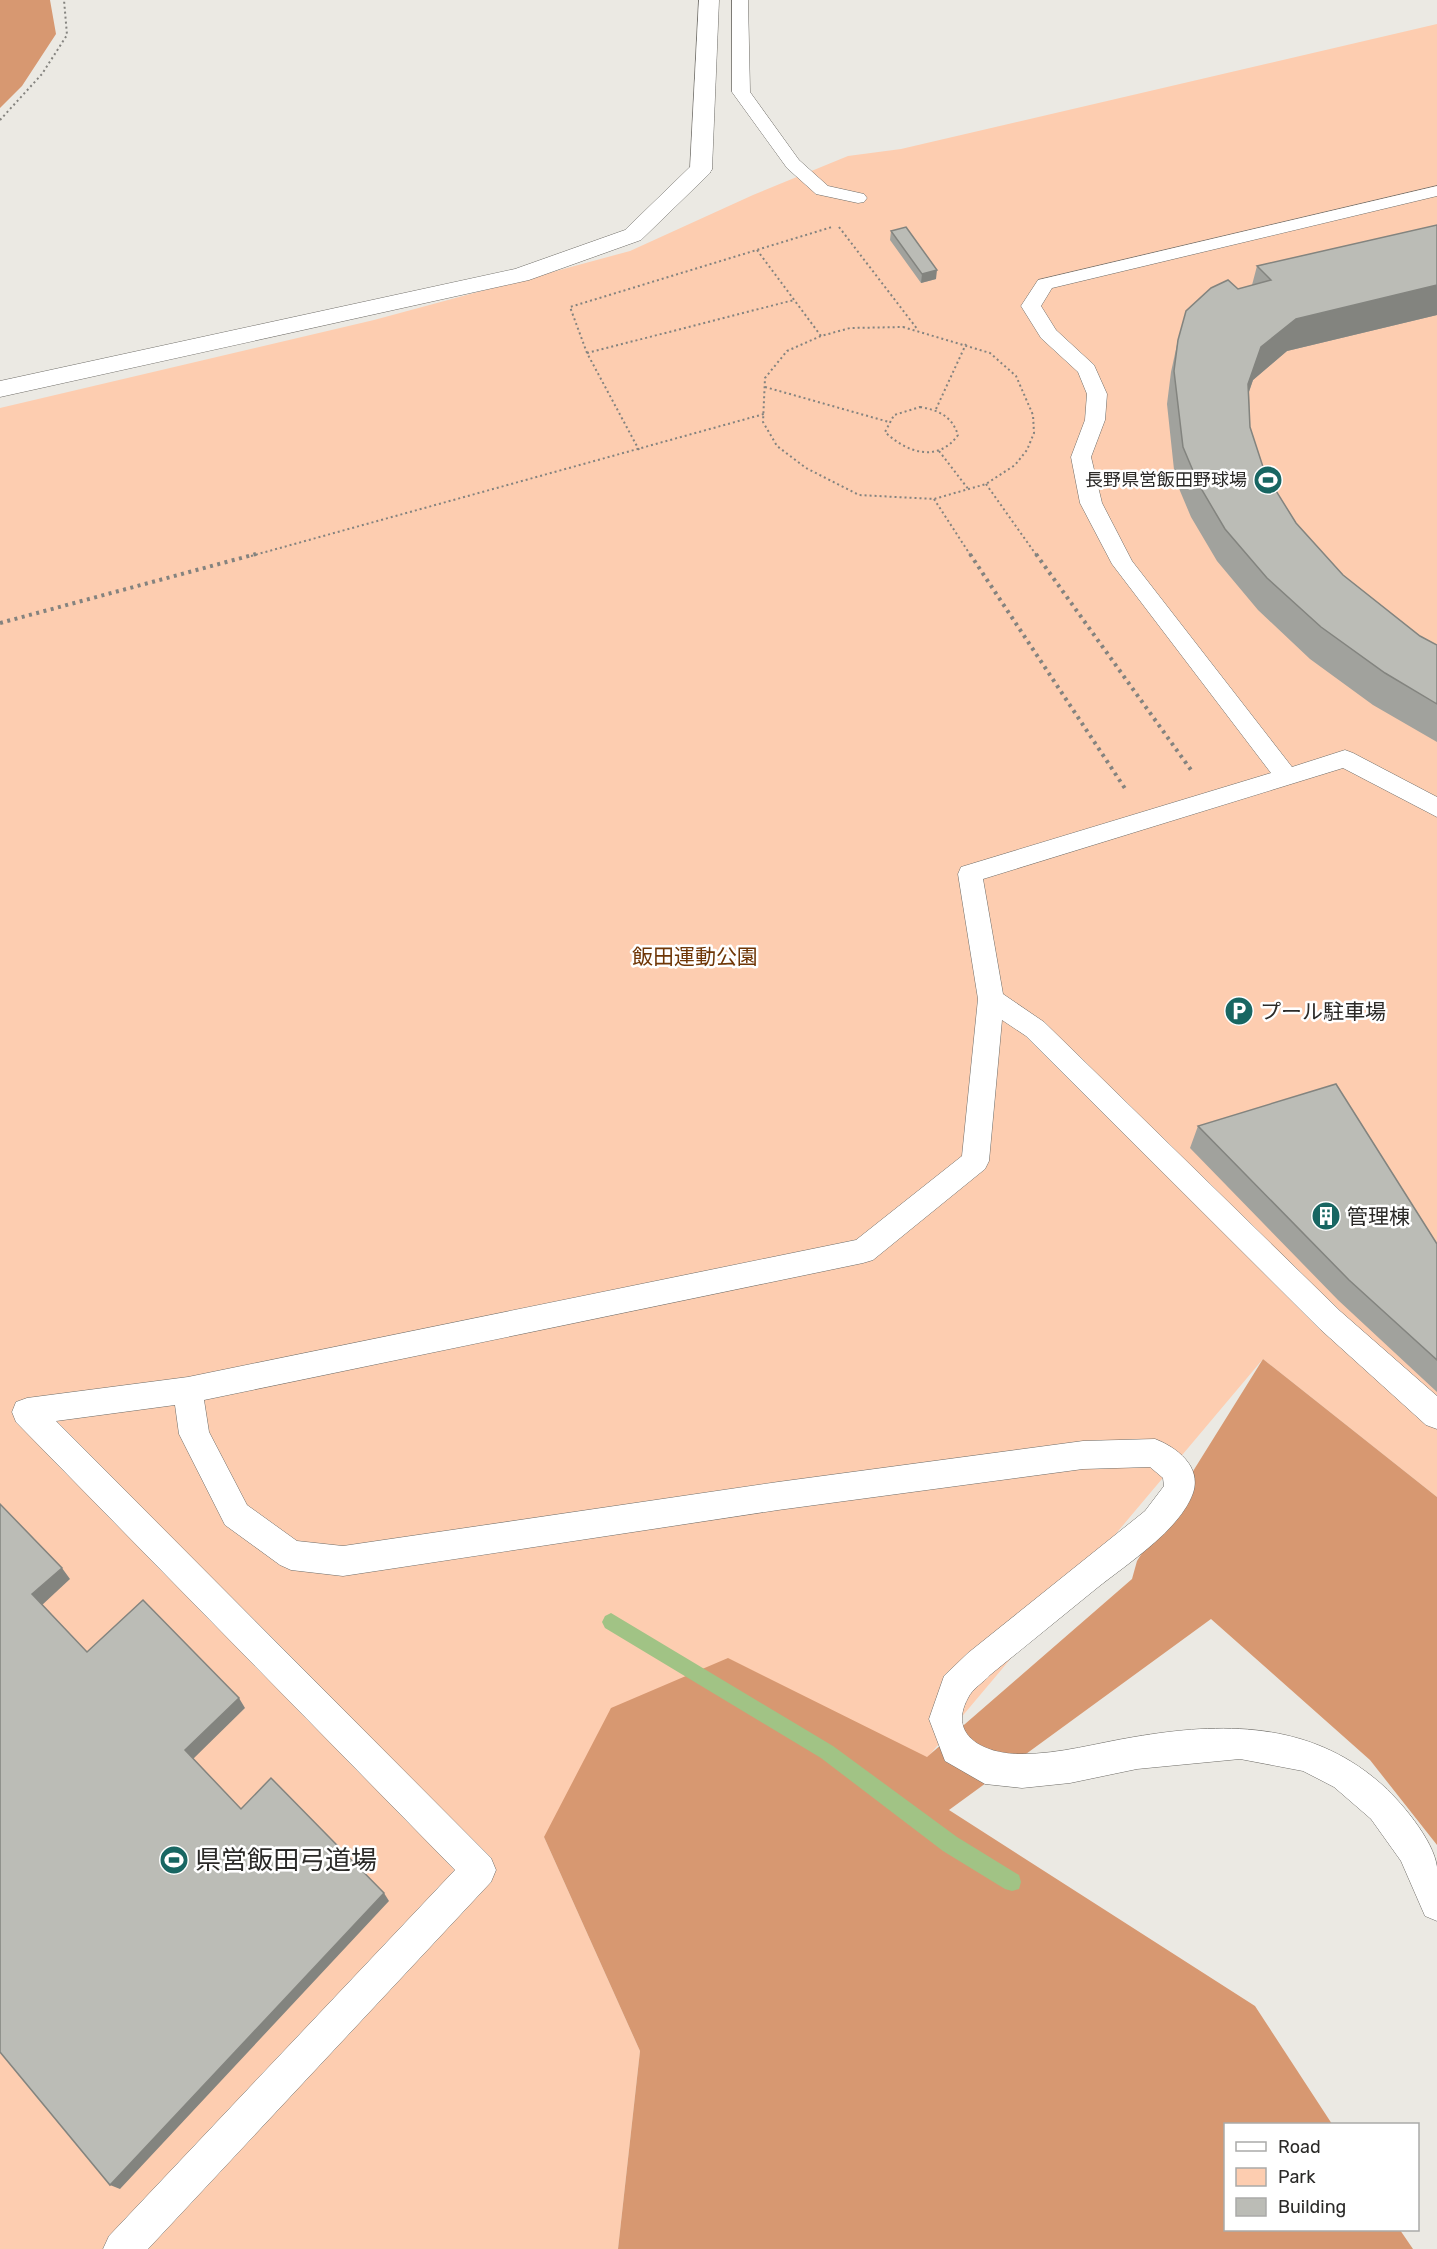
<svg xmlns="http://www.w3.org/2000/svg" width="1437" height="2249" viewBox="0 0 1437 2249" font-family="Rubik,'Noto Sans JP',sans-serif">
<style>
.green{fill:#fdcdb0}
.forest{fill:#d79871}
.lines{fill:none;stroke-linecap:round;stroke-linejoin:round}
.stream{fill:#a1c385;fill-rule:evenodd}
.service-casing{stroke:#6e6c67;stroke-width:1}
.minor-casing{stroke:#6e6c67;stroke-width:1}
.tertiary-casing{stroke:#6e6c67;stroke-width:1}
.path-far1{stroke:#84837f;stroke-width:2;stroke-dasharray:2 3;stroke-linecap:butt}
.path{stroke:#84837f;stroke-width:4;stroke-dasharray:3 4.5;stroke-linecap:butt}
.service{fill:#fff;fill-rule:evenodd}
.minor{fill:#fff;fill-rule:evenodd}
.tertiary{fill:#fff;fill-rule:evenodd}
.wall{fill:#a1a29d}
.shaded-wall{fill:#83847f}
.building{fill:#bbbcb6;stroke:#83847f;stroke-width:1.5}
.labels{text-anchor:middle;dominant-baseline:central;stroke-width:5;stroke-linejoin:round;paint-order:stroke}
.far-poi-label{font-size:18px;fill:#2b2a28;stroke:#fff;text-anchor:end}
.park-label{font-size:21px;fill:#6f3606;stroke:#fff}
.poi-label{font-size:21px;fill:#2b2a28;stroke:#fff;text-anchor:start}
.near-poi-label{font-size:26px;fill:#2b2a28;stroke:#fff;text-anchor:start}
</style>
<rect width="100%" height="100%" fill="#ebe9e3"/>
<path class="green" d="M1437,24V1497L1263,1359L927,1758L544,1837L640,2051L618,2249H0V408L374,320L630,251L753,195L848,156L901,149Z"/>
<path class="forest" d="M0,0H50L56,34L22,86L0,108Z
M1263,1359L1437,1497V1845L1370,1760L1211,1619L949,1810L1255,2006L1332,2124H1226V2230H1400L1413,2249H618L640,2051L544,1837L611,1708L728,1658L927,1757L1132,1579L1137,1561Z"/>
<g class="lines">
<path class="stream" d="M611,1613L833,1746L957,1837L1019,1875L1021,1882L1019,1889L1012,1891L1005,1889L943,1851L821,1758L605,1628L602,1622L605,1616Z"/>
<g class="service-casing">
<path id="service" d="M732,0H748L750,92L799,160L828,186L864,194L867,198L864,202L858,203L816,194L787,168L732,92Z
M1437,186V196L1052,288L1041,306L1056,330L1094,365L1107,394L1105,420L1091,457L1102,503L1132,561L1292,767L1345,750L1353,753L1437,797V817L1343,768L983,879L1003,994L1044,1022L1340,1311L1437,1396V1429L1426,1425L1320,1329L1026,1036L1002,1020L989,1161L985,1169L873,1260L863,1263L204,1400L209,1432L247,1505L297,1541L343,1546L778,1482L1083,1441L1155,1439C1176,1447 1202,1466 1193,1493C1180,1530 1127,1564 1097,1588C1061,1617 1026,1646 990,1675C984,1682 972,1689 968,1698C946,1738 989,1755 1022,1754C1060,1754 1097,1743 1134,1737C1222,1722 1308,1721 1379,1782C1399,1799 1434,1840 1437,1867C1437,1884 1437,1903 1437,1921L1425,1916L1401,1861L1371,1819L1334,1787L1303,1771L1240,1759L1137,1769L1070,1783L1022,1788L985,1784L945,1761L929,1719L944,1676L968,1653L1145,1511L1164,1486L1163,1478L1150,1467L1083,1469L778,1510L343,1576L291,1570L280,1565L225,1525L179,1434L175,1405L56,1421L491,1858L496,1870L491,1882L148,2249H103L109,2236L455,1870L16,1422L12,1412L16,1402L27,1398L188,1377L856,1240L962,1156L978,999L958,874L961,867L1271,773L1112,564L1080,503L1071,457L1085,420L1087,394L1078,372L1041,338L1021,306L1038,280Z"/>
</g>
<g class="minor-casing">
<path id="minor" d="M701,162L709,164L712,169L709,174L641,240L529,280L0,397V381L515,269L625,230L693,164Z"/>
</g>
<g class="tertiary-casing">
<path id="tertiary" d="M699,0H719L712,169L709,174H693L690,169Z"/>
</g>
<path class="path-far1" d="M0,120L42,74L67,35L64,0
M839,227L918,330
M757,250L821,336
M903,327L990,353L1016,376L1033,415L1034,433L1027,450L1015,465L986,484L934,499L859,495L806,468L777,446L763,422L765,378L787,351L821,336L850,328Z
M587,353L794,300
M765,387L889,422
M920,407C938,410 952,416 958,435C938,463 907,453 885,432L894,415Z
M936,409L966,344
M639,450L587,353L570,307L832,227
M939,451L969,490
M986,484L1037,556
M934,499L971,556
M251,556L764,414"/>
<path class="path" d="M970,554L1126,790
M1036,554L1191,770
M0,623L256,554"/>
<use href="#service" class="service"/>
<use href="#minor" class="minor"/>
<use href="#tertiary" class="tertiary"/>
</g>
<path class="wall" d="M1437,225V315L1287,351L1253,380L1249,392L1250,427L1265,473L1296,523L1343,575L1420,636L1437,645V742L1373,705L1310,659L1258,610L1217,561L1191,517L1175,479L1167,404L1171,372L1178,340L1238,289L1252,285L1257,266Z
M891,231L936,279L921,283L890,240Z
M1198,1126L1437,1244V1392L1338,1300L1190,1148Z"/>
<path class="shaded-wall" d="M937,270L936,279L921,283L922,274Z
M1437,285V315L1287,351L1253,380L1240,417L1248,384L1261,347L1296,319Z
M62,1568L70,1579L41,1606L32,1594Z
M239,1698L245,1708L192,1760L185,1750Z
M384,1893L389,1901L120,2189L110,2185Z"/>
<path class="building" d="M1437,225V285L1296,319L1261,347L1248,384L1250,427L1265,473L1296,523L1343,575L1420,636L1437,645V704L1385,673L1321,627L1267,578L1225,529L1199,485L1183,447L1174,371L1178,340L1186,311L1211,288L1228,280L1238,289L1271,280L1257,266Z
M906,227L937,270L922,274L891,231Z
M1336,1084L1437,1244V1360L1349,1280L1198,1126Z
M0,1504L62,1568L32,1594L87,1652L143,1600L239,1698L185,1750L241,1809L271,1778L384,1893L110,2185L0,2052Z"/>
<defs>
<g id="stadium-disc" transform="scale(1.5)"><circle r="9.5" fill="#186662" stroke="#fff"/><path d="M0-5a6.5 5 0 1 0 0 10a6.5 5 0 1 0 0-10ZM-3.5-1.8h7v3.6h-7Z" fill="#fff"/></g>
<g id="parking-disc" transform="scale(1.5)"><circle r="9.5" fill="#186662" stroke="#fff"/><path d="M-3.5-5.5H1a3.5 3.5 0 0 1 0 7H-1V5.5H-3.5ZM-1-3.4V-.6H.8a1.4 1.4 0 0 0 0-2.8Z" fill="#fff"/></g>
<g id="building-disc" transform="scale(1.5)"><circle r="9.5" fill="#186662" stroke="#fff"/><path d="M-4-6H4V6H1V3H-1V6H-4ZM-2.5-4.3h1.7v1.8h-1.7ZM.8-4.3h1.7v1.8H.8ZM-2.5-1h1.7V.8h-1.7ZM.8-1h1.7V.8H.8Z" fill="#fff"/></g>
</defs>
<g fill-rule="evenodd">
<use href="#stadium-disc" x="1268" y="480"/>
<use href="#parking-disc" x="1239" y="1011"/>
<use href="#building-disc" x="1326" y="1216"/>
<use href="#stadium-disc" x="174" y="1860"/>
</g>
<g class="labels">
<g class="far-poi-label">
<text x="1247" y="480">長野県営飯田野球場</text>
</g>
<g class="park-label">
<text x="695" y="956">飯田運動公園</text>
</g>
<g class="poi-label">
<text x="1260" y="1011">プール駐車場</text>
<text x="1347" y="1216">管理棟</text>
</g>
<g class="near-poi-label">
<text x="195" y="1860">県営飯田弓道場</text>
</g>
</g>
<rect x="1224" y="2123" width="195" height="108" fill="#ffffff" stroke="#aaaaa9" stroke-width="1.5"/>
<rect x="1236" y="2142" width="30" height="9" fill="#ffffff" stroke="#aaaaa9" stroke-width="1.5"/>
<text x="1278" y="2153" font-size="18" fill="#2b2a28">Road</text>
<rect x="1236" y="2168" width="30" height="18" fill="#fdcdb0" stroke="#aaaaa9" stroke-width="1.5"/>
<text x="1278" y="2183" font-size="18" fill="#2b2a28">Park</text>
<rect x="1236" y="2198" width="30" height="18" fill="#bbbcb6" stroke="#aaaaa9" stroke-width="1.5"/>
<text x="1278" y="2213" font-size="18" fill="#2b2a28">Building</text>
</svg>
